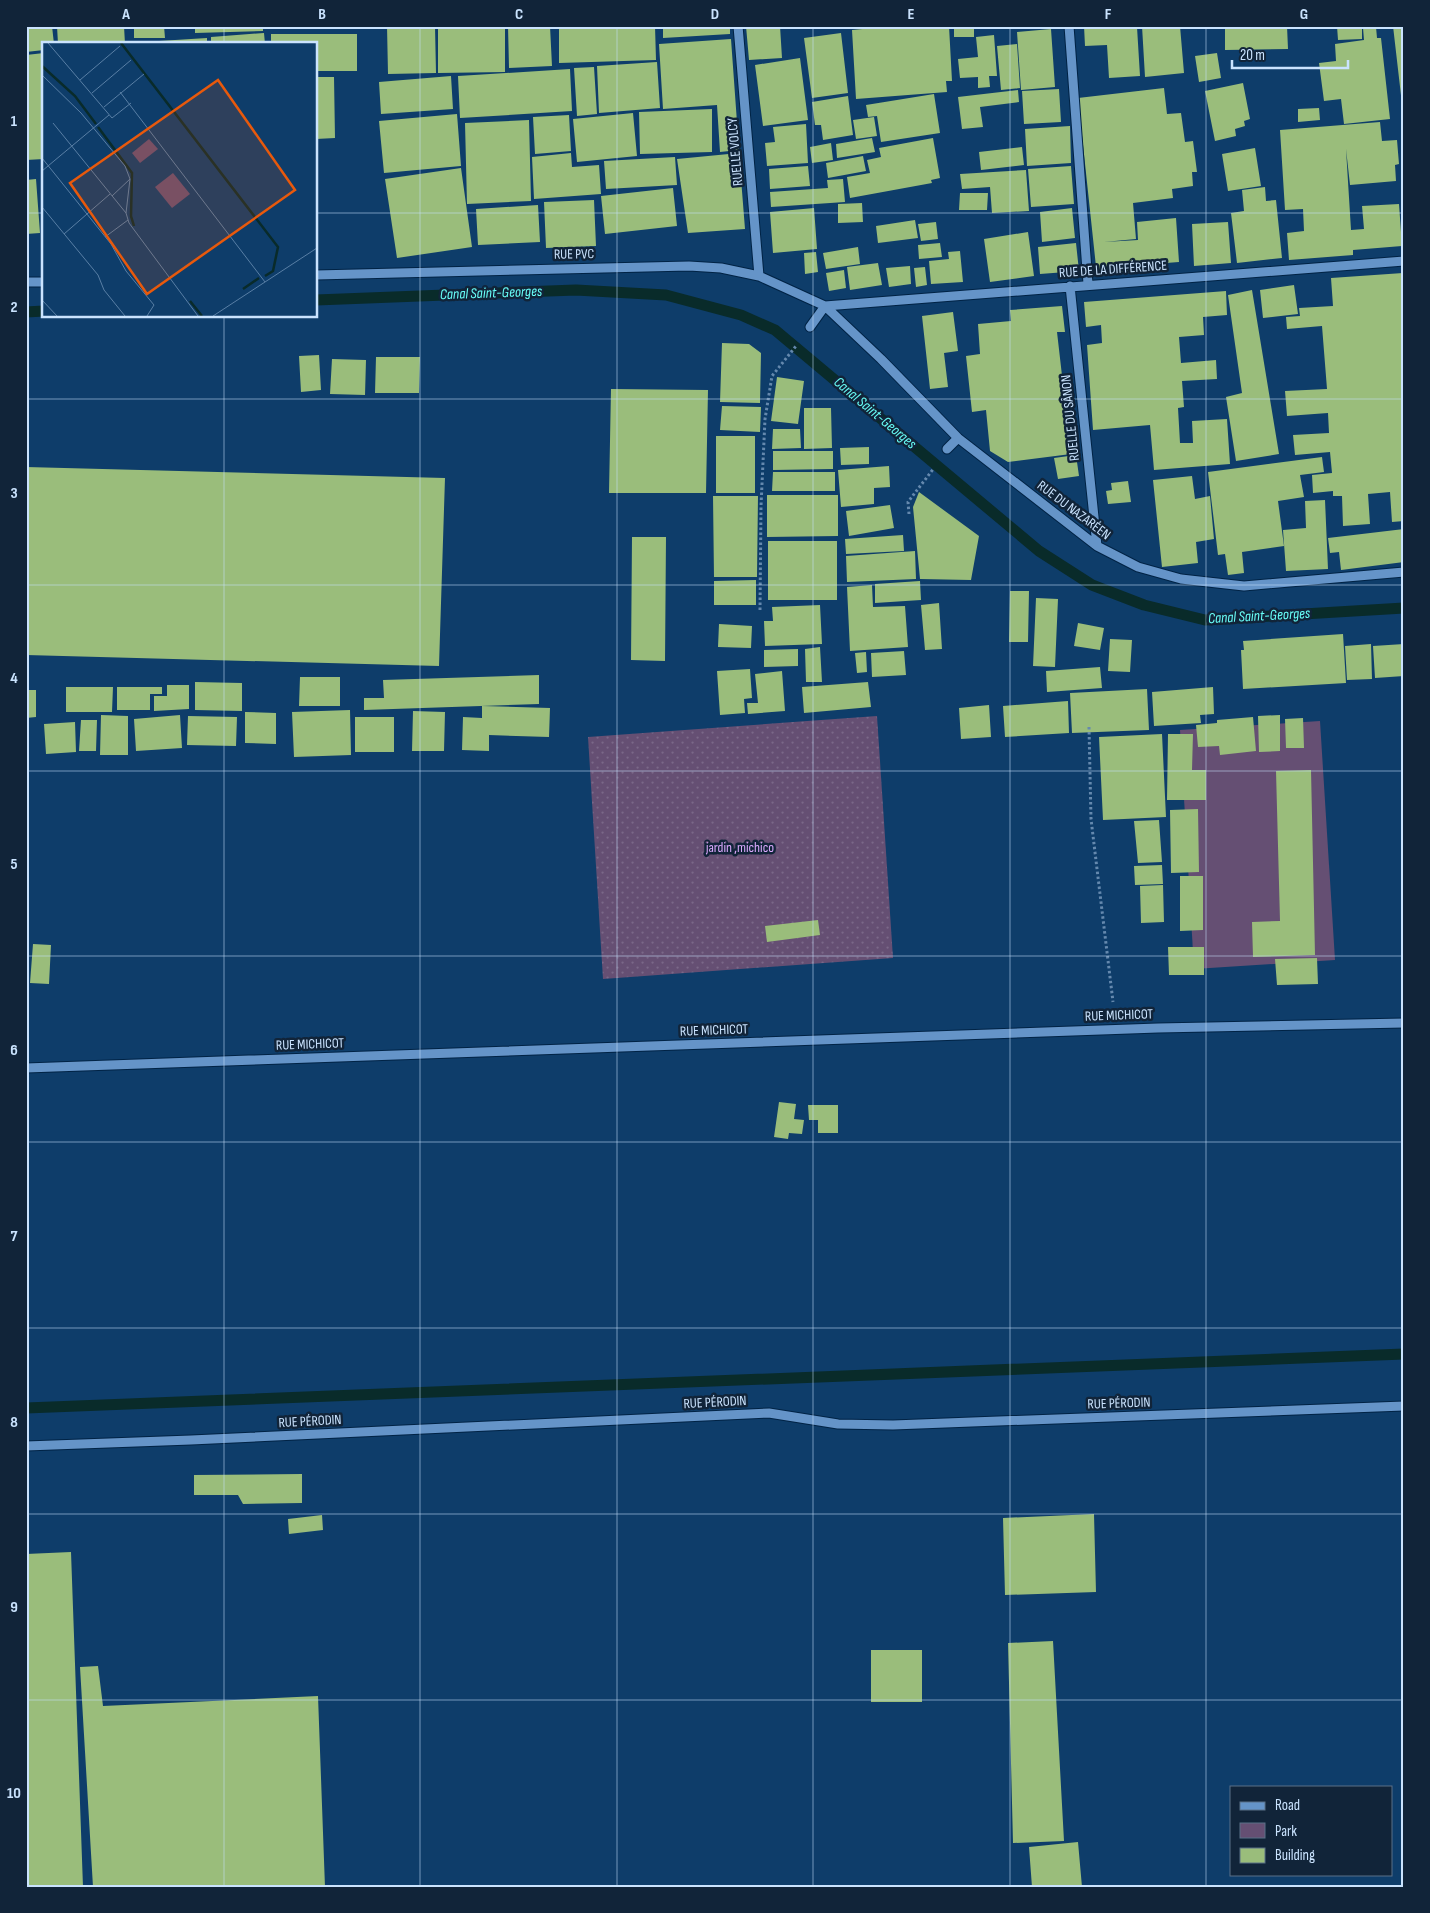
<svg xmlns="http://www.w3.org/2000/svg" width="1430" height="1913" viewBox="0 0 1430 1913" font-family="'Sofia Sans Condensed',sans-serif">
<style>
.grass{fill:url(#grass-dots)}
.park{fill:#654f73}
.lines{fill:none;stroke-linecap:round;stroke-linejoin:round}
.stream{stroke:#092b2a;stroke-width:11}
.building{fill:#9abd7b}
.minor-casing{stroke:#012345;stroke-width:11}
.path{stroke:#6589ae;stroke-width:3;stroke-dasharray:2.5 2.5;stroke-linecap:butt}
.minor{stroke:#6594c8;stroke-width:9}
.grid{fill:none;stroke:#cae3fe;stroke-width:1;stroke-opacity:0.55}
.labels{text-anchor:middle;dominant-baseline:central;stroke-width:5;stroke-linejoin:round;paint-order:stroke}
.street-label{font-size:14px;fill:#cae3fe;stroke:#112439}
.park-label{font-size:14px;fill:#dca9fe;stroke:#112439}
.water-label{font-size:15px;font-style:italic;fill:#68fef8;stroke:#112439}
.inset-river{fill:none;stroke:#092b2a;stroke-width:2.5}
.inset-road{fill:none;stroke:#597fa5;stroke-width:1}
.view{fill:#e8590c;fill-opacity:0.15;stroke:#e8590c;stroke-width:2.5}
.inset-edge{fill:none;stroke:#cae3fe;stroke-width:2.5}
.neatline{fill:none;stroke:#cae3fe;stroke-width:2}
.grid-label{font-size:16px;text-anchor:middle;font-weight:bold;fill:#cae3fe}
</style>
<defs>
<pattern id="grass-dots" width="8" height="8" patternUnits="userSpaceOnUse" patternTransform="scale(1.25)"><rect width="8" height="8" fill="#654f73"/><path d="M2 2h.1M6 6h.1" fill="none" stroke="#7a6888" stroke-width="1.8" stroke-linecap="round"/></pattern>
</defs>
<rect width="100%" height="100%" fill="#0e3d6a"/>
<path class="grass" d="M877,716L893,958L603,979L588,737Z"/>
<path class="park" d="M1320,721L1335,960L1194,969L1180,730Z"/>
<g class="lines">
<path class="stream" d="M316,300L576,290L666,295L741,315L775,330L1039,551L1092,585L1144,605L1205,620L1404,608
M26,312L44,311
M26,1408L1404,1354"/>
</g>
<path class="building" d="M26,26H52L54,44H44V50L26,52Z
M57,26H124L125,44H58Z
M134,26H164L165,38H134Z
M195,26H263V31L195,33Z
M268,26H315V28L268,29Z
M387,26H435L436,73L388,74Z
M438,26H505V72L438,73Z
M508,26H550L552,66L509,68Z
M559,26H655L656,60L559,63Z
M663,26H730V34L663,38Z
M746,26H780L782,58L749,60Z
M873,26H949L952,81H946L947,92L856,99L852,30L873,28Z
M954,26H974V37H954Z
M1084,26L1137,27L1140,76L1109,78L1107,45L1085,46Z
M1142,26H1180L1184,73L1145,77Z
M1225,26H1287L1288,49L1225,50Z
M1337,26H1362V39L1338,40Z
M1393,26H1404V104H1402Z
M1376,27L1377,38H1381L1390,119L1344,124L1341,99L1324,101L1319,63L1336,61L1335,44L1364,40L1363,28Z
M1051,29L1055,87L1021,90L1017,32Z
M264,33L265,44H211V37Z
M841,33L848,93L812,98L804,38Z
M271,34H357V71H316V44H271Z
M994,35L997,76H989L990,87L978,88V77L960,78L958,59L978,57L976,37Z
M207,38V44H159V41Z
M731,39L739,150L720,152L717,105L663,109L659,44Z
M1017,44L1020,88L1001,90L997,46Z
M44,53V159L26,160V55Z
M1217,53L1221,78L1199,82L1195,56Z
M800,58L808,120L763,126L755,65Z
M657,62L660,108L599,113L597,66Z
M594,67L597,114L577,116L574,68Z
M570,69L572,111L460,118L458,76Z
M451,76L453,109L381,114L379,82Z
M316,77H334L335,138L316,139Z
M1243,83L1250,119L1244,121L1245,126L1235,129L1236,136L1215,141L1205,91Z
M1164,88L1167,114L1181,113L1185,142L1193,141L1197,172H1192L1193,186L1172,189L1173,198L1133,203L1136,239L1104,242L1138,240L1137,222L1176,218L1179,262L1140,265V272L1097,276L1078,98Z
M1059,89L1061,122L1024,124L1022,91Z
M1018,90L1019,102L980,107L983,127L962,129L958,97Z
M934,94L940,133L881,142L877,116L868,117L866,105Z
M848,96L853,135L823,140L821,125H815L812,102Z
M1319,108L1320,120L1298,122V109Z
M712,109V152L640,154L639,112Z
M633,113L637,156L577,162L573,119Z
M457,114L461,166L384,173L379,121Z
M569,115L571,151L535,154L533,117Z
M874,117L877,136L856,139L853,120Z
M529,120L531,201L467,204L465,123Z
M1380,122L1382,141L1397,140L1399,164L1395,165L1396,181L1350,185L1346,149L1351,230L1364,229L1362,206L1399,204L1402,246L1353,250V255L1289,260L1287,233L1304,231L1303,209L1285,210L1280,130Z
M806,124L808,163L767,166L765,143L775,142L773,127Z
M1070,126L1071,163L1027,166L1025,129Z
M872,138L875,152L837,158L836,144Z
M933,138L940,178L931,180L932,183L850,198L847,177L870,173L867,160L881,157L879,148Z
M831,143L833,160L812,163L810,147Z
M1022,147L1024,165L981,170L979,152Z
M1255,148L1261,186L1228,191L1222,154Z
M571,153L572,167L599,165L601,194L534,199L532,157Z
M739,153L745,229L688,233L677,159Z
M863,156L866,171L828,178L826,163Z
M675,157L677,185L606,189L604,161Z
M808,166L810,186L770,189L769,169Z
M1071,166L1074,204L1031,207L1028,169Z
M461,168L472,247L397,258L385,179Z
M1026,170L1029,211L992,213L990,187L962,189L960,174Z
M36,179L40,233L26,234V180Z
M843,179L845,202L771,207L770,192L828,188L827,180Z
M1265,187L1266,201L1276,200L1282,258L1237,263L1231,213L1244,211L1242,190Z
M673,188L677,226L605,234L601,196Z
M960,193H988L987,210H959Z
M594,200L596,246L546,248L544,202Z
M862,203L863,222L838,223V204Z
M538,205L540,242L478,245L476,209Z
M814,208L817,249L773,253L770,212Z
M1072,208L1075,238L1042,242L1040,212Z
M915,220L918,238L878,243L876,226Z
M936,222L938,239L921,241L918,224Z
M1228,222L1231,263L1194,266L1192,224Z
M1028,232L1034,276L990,282L984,239Z
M940,243L942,257L919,259L918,245Z
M1076,243L1079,271L1040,274L1038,247Z
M858,247L860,264L826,269L823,253Z
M960,251L963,282L931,284L929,261L949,259L948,252Z
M816,252L818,272L805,274L804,253Z
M878,263L882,285L850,290L847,267Z
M910,266L911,284L889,287L886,268Z
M925,267L927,285L916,287L914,268Z
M844,270L846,288L829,291L826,273Z
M1403,273L1404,521L1392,522L1390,492L1368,494L1370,524L1343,526L1342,496H1333V491L1313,493L1312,475L1332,473L1330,452L1295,455L1293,435L1329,433L1328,413L1287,416L1285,391L1327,389L1322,326L1287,329L1286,317L1300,316L1299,308L1333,306L1331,278Z
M1294,285L1298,314L1263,318L1260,290Z
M1252,290L1279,454L1236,461L1226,397L1242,393L1228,295Z
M1226,291L1227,315L1203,317L1204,335L1179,337L1181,363L1216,360L1217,379L1182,381L1184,407L1178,408L1180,443H1193L1192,421L1227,419L1230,464L1154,470L1150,425L1093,430L1087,345L1102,343L1101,325L1086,327L1084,302Z
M1062,306L1065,332H1057L1071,454L1008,462L990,451L986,410L972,412L966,356L980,354L978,324L1011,321L1010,310Z
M953,312L958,351L944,353L948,387L930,389L922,316Z
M722,343L749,344L761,353L760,403L720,402Z
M319,355L321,390L301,392L299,356Z
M376,357H420L419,393H375Z
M332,359L366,360L365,395L330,394Z
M777,377L804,381L798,424L771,421Z
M611,389L708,390L706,493H609Z
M722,406L761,407L760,432L720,430Z
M804,408H831L832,448L804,449Z
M773,429H800L801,448L772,449Z
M716,436H755V493H716Z
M869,447V464L841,465L840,448Z
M773,451H833V469L773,470Z
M1076,455L1079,476L1058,479L1054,458Z
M1322,457L1324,472L1300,475L1304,497L1278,501L1284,546L1242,552L1244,573L1228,575L1225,554L1218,555L1208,472Z
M889,466L890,487L874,488V504L841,507L838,470Z
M26,467L445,478L439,666L26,655Z
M773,472H835V491H772Z
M1192,476L1195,499L1210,496L1214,539L1196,542L1198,563L1162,567L1153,480Z
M1128,481L1131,502L1108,504L1106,491L1112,490L1111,483Z
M919,492L979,536L971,580L920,579L913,507Z
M767,495H838V536L767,537Z
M713,496H758L757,577H714Z
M1325,500L1328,569L1286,571L1283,530L1306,528L1305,501Z
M890,505L894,528L849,536L846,511Z
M1404,529V562L1341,570L1339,552L1330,553L1328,538Z
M903,535L904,551L846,554L845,539Z
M632,537H666L665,661L631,660Z
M768,541H837V600H768Z
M915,551L916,579L847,582L846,556Z
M756,580V605H714V581Z
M920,581L921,600L875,603V584Z
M872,585L873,607L905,606L908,647L850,651L847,587Z
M1010,591H1029L1028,642H1009Z
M1036,598L1058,599L1055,667L1033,666Z
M939,603L942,649L925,650L921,605Z
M820,605L822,644L765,646L764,621H773L772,607Z
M1078,623L1104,628L1100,650L1074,646Z
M719,624L752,626L751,648L718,647Z
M1343,634L1346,683L1243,689L1241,650H1244L1243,641Z
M1110,639L1132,640L1130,672L1108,671Z
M1371,644L1372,679L1347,680L1345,646Z
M1404,644V676L1375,678L1373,646Z
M820,647L822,682H806L805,649Z
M798,649V666L764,667V650Z
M904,651L906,675L872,677L871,653Z
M866,652L867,672L857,673L855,653Z
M1100,667L1102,688L1047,692L1046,671Z
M750,669L752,698L744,699L745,713L720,715L717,671Z
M782,671L785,711L748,714L747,703H758L755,674Z
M539,675V704L364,710V698H384L383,680Z
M300,677H340V706H299Z
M195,682L242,683V711L195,710Z
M868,682L871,707L804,713L802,687Z
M167,685H189V709L154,711V696H167Z
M66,687H113L112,712H66Z
M117,687H162V694H150V710H117Z
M1213,687L1214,714L1200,715L1201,723L1154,726L1152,692Z
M1147,689L1149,730L1072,733L1070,693Z
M26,690H36V717L26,718Z
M1068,701L1069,733L1005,737L1003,706Z
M989,705L991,737L961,739L959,708Z
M482,706L550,708L549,737L489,735V751L462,750L463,717L482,718Z
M350,710L351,755L294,757L292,712Z
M413,711L445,712L444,751H412Z
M245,712L276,713V744L245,743Z
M101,715L128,716V755H100Z
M180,715L182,748L136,751L134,719Z
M1280,715V751L1259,752L1258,716Z
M188,716L237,717L236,746L187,745Z
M355,717H394V752H355Z
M1253,717L1256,751L1220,755L1219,746L1198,747L1196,725L1217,723V720Z
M1303,718L1304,748H1286L1285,719Z
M81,720H97L96,751H79Z
M75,722L76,752L46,754L44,724Z
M1162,734L1166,817L1103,820L1099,737Z
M1168,734H1193L1192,770H1206V800H1167Z
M1311,770L1315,955L1253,957L1252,922L1280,921L1276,771Z
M1198,809L1199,872L1171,873L1170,810Z
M1159,820L1162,862L1138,863L1134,821Z
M1162,865L1163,884L1135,885L1134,866Z
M1180,876H1203V930L1180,931Z
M1163,885L1164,922L1141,923L1140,886Z
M818,920L820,935L767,942L765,926Z
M33,944L51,945L49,984L30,983Z
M1168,947H1204V975H1169Z
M1317,958L1318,984L1277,985L1275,959Z
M779,1102L796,1104L794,1119L804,1120L802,1134L789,1133L788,1139L774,1137Z
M808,1105H838V1133H818V1120H809Z
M302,1474V1503L243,1504L238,1495H194V1475Z
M1094,1514L1096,1592L1005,1595L1003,1518Z
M322,1515L323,1530L289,1534L288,1519Z
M71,1552L83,1887H26V1554Z
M1053,1641L1064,1841L1013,1843L1008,1643Z
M871,1650H922V1702H871Z
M98,1666L103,1706L318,1696L325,1887H93L80,1667Z
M1078,1842L1082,1887H1032L1029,1847Z"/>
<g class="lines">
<g class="minor-casing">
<path id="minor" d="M738,26L759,276
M1069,26L1088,284
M316,275L689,266L721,268L759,276L825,306L881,359L958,438L1097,546L1138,567L1181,579L1244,586L1404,572
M26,282H44
M1070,286L1097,546
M825,306L1404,261
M810,327L825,306
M947,449L958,438
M26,1068L1158,1028L1404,1023
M26,1446L191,1440L769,1413L838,1424L893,1425L1404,1406"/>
</g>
<path class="path" d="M909,514L908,502L934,468
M760,610L761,506L765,419L772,376L796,346
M1089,727L1091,819L1113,1002"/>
<use href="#minor" class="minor"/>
</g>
<path class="grid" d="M224,26V44M420,26V1887M617,26V1887M813,26V1887M1010,26V1887M1206,26V1887M26,213H44M316,213H1404M224,316V1887M26,399H1404M26,585H1404M26,771H1404M26,956H1404M26,1142H1404M26,1328H1404M26,1514H1404M26,1700H1404"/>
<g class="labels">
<g class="street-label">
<text transform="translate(735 152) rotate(-95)">RUELLE VOLCY</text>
<text transform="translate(574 254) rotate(-1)">RUE PVC</text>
<text transform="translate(1113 269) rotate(-4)">RUE DE LA DIFFÉRENCE</text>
<text transform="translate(1070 418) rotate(-96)">RUELLE DU SÂNON</text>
<text transform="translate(1074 510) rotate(37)">RUE DU NAZARÉEN</text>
<text transform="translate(1119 1015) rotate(-2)">RUE MICHICOT</text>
<text transform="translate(714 1030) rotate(-2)">RUE MICHICOT</text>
<text transform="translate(310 1044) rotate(-2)">RUE MICHICOT</text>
<text transform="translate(715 1402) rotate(-3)">RUE PÉRODIN</text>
<text transform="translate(1119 1403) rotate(-2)">RUE PÉRODIN</text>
<text transform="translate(310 1421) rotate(-3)">RUE PÉRODIN</text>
</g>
<g class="park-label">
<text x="740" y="847">jardin ,michico</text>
</g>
<g class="water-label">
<text transform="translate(491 293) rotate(-2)">Canal Saint-Georges</text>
<text transform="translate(875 413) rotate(40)">Canal Saint-Georges</text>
<text transform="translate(1259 616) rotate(-3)">Canal Saint-Georges</text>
</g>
</g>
<g transform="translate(42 42)">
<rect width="275" height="275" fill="#0e3d6a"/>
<path d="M131,131L148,152L130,166L113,145Z" fill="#654f73"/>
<path d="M107,97L116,107L98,121L90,111Z" fill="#654f73"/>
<path class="inset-river" d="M79,1L236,205L231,229L223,234M0,24L33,54L54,82M56,85L90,131L89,174L92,184M201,247L217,236M148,259L160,274"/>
<path class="inset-road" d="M6,1L70,76L89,61M0,33L39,71L83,124L88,137L84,171L87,181L156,274M38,38L78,4M78,50L223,240M50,51L89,18M62,65L102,32M11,81L84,171M0,116L69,202L84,229L112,263L105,274M0,129L67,73M70,154L88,137M0,165L56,233L62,248L83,274M22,192L68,152M63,195L86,178M0,258L15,274M171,274L275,206"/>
<path class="view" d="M176,38L253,148L105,252L28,141Z"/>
<rect width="275" height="275" class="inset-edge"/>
</g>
<rect width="1430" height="1913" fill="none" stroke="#112439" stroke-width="55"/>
<rect x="1230" y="1786" width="162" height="90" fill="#112439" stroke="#5b7088"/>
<rect x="1240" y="1802" width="25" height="8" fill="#6594c8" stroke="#5b7088"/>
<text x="1275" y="1810" font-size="15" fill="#cae3fe">Road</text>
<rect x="1240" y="1823" width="25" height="15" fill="#654f73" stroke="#5b7088"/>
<text x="1275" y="1836" font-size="15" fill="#cae3fe">Park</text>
<rect x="1240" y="1848" width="25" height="15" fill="#9abd7b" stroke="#5b7088"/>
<text x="1275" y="1860" font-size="15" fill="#cae3fe">Building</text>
<path d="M1232 60v8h116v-8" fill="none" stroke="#cae3fe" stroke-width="2.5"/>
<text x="1240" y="60" font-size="15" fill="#cae3fe" stroke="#112439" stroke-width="4" paint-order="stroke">20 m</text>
<rect x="28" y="28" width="1374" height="1858" class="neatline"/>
<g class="grid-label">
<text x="126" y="19">A</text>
<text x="322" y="19">B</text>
<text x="519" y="19">C</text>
<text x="715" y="19">D</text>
<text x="911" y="19">E</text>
<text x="1108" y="19">F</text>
<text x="1304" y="19">G</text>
<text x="14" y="126">1</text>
<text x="14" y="312">2</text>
<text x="14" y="498">3</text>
<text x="14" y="683">4</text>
<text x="14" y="869">5</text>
<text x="14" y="1055">6</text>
<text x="14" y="1241">7</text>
<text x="14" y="1427">8</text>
<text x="14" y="1612">9</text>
<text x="14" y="1798">10</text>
</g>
</svg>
